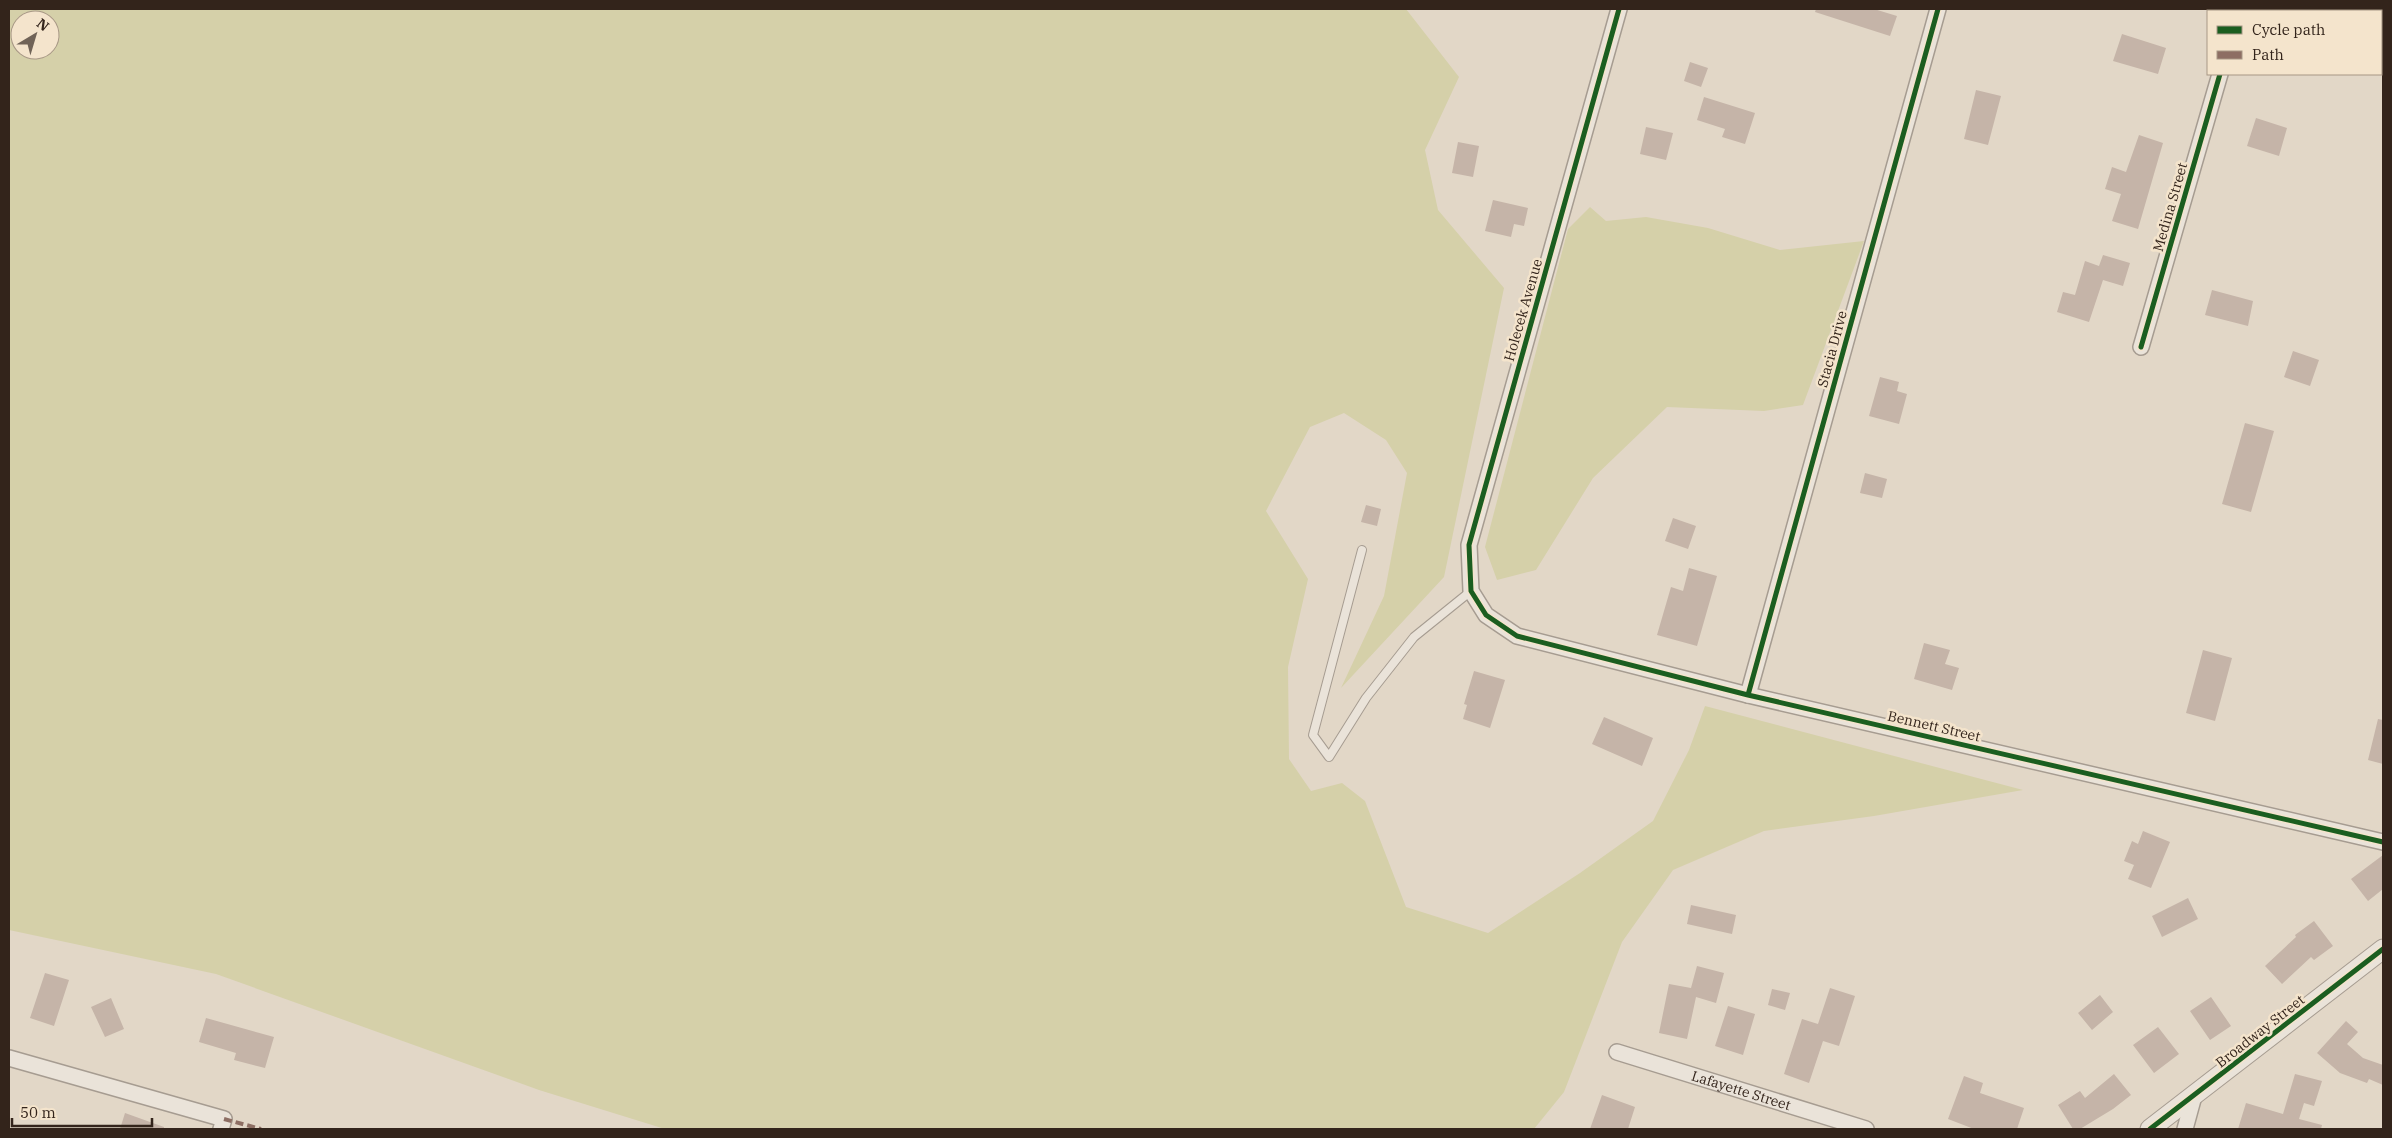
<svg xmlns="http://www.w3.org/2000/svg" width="2392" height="1138" viewBox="0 0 2392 1138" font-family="'IBM Plex Serif',serif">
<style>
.green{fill:#d5d0a9;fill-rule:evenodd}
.building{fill:#c5b4a8}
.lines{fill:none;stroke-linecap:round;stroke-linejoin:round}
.service-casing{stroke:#a69c91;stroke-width:10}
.minor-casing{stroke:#a69c91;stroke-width:18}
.tertiary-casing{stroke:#a69c91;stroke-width:21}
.service{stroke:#eae3d9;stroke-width:8}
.minor{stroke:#eae3d9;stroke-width:15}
.tertiary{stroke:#eae3d9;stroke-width:19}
.quiet{stroke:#8d6e63;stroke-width:4;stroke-dasharray:8 4;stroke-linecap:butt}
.cycleway-casing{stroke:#f4e4cc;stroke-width:8}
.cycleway{stroke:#1b5e20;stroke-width:5}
.labels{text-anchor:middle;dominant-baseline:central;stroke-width:5;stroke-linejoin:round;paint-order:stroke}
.street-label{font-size:14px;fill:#33241b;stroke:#f4e4cc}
</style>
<rect width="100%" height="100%" fill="#e2d7c7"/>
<path class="green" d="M9,9H1406L1459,77L1425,150L1438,210L1504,288L1444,577L1341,688L1384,596L1407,473L1386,440L1344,413L1310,427L1266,511L1308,579L1288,667L1289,759L1311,791L1342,783L1365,801L1406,907L1488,933L1580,873L1653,821L1689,750L1705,706L2023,790L1874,816L1764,831L1673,870L1622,942L1564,1092L1534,1129H665L539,1090L216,974L9,930ZM20,20H50V50H20Z
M1590,207L1606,221L1646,217L1708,228L1780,250L1864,241L1803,405L1764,411L1667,407L1593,478L1536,570L1497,580L1485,547L1568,229Z"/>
<path class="building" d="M1816,9H1874L1897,16L1890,36L1815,12Z
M2122,34L2166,48L2158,74L2113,61Z
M1690,62L1708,68L1701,87L1684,81Z
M1976,90L2001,96L1988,145L1964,139Z
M1704,97L1755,113L1745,144L1722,137L1725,129L1697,120Z
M2256,118L2287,128L2279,156L2247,146Z
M1646,127L1673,133L1666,160L1640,154Z
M2139,135L2163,143L2138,229L2112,221L2121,194L2105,189L2112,167L2126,172Z
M1458,142L1479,146L1473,177L1452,173Z
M1493,200L1528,208L1524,226L1514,224L1511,237L1485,231Z
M2103,255L2130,263L2123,286L2103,280L2089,322L2057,312L2063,292L2075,295L2085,261L2099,266Z
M2212,290L2253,301L2248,326L2205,315Z
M2293,351L2319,360L2310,386L2284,377Z
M1880,377L1899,382L1897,391L1907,394L1899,424L1869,416Z
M2245,423L2274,431L2251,512L2222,504Z
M1865,473L1887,479L1882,498L1860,493Z
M1366,505L1381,509L1377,526L1361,522Z
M1673,518L1696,526L1688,549L1665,541Z
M1689,568L1717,576L1697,646L1657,635L1671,587L1683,591Z
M1924,643L1950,650L1945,664L1959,668L1952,690L1914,679Z
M2203,650L2232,658L2215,721L2186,713Z
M1474,671L1505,680L1490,728L1463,719L1467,705L1464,704Z
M1604,717L1653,738L1642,766L1592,744Z
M2378,719L2383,720V764L2368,760Z
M2143,831L2170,842L2151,888L2128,879L2134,865L2124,861L2132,841L2138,844Z
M2383,855V889L2368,901L2351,879Z
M2188,898L2198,919L2162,937L2152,916Z
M1691,905L1736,915L1732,934L1687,924Z
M2314,921L2333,946L2314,960L2311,957L2282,984L2265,966L2296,937L2295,935Z
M1697,966L1724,973L1716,1003L1696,997L1687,1039L1659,1033L1669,984L1691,988Z
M45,973L69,980L54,1026L30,1018Z
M1830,988L1855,996L1839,1046L1823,1041L1809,1083L1784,1074L1802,1019L1818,1024Z
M1772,989L1790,993L1785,1010L1768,1005Z
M2100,995L2113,1012L2092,1030L2078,1013Z
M2211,997L2231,1026L2210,1040L2190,1011Z
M111,998L124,1029L105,1037L91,1007Z
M1728,1006L1755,1014L1743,1055L1715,1046Z
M206,1018L274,1037L265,1068L234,1060L236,1053L199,1042Z
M2346,1021L2358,1032L2347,1044L2363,1058L2383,1065V1085L2369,1079L2367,1083L2340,1073L2317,1053Z
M2158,1027L2179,1054L2154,1073L2133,1045Z
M2114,1074L2131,1095L2113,1109L2080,1129H2073L2058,1105L2080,1091L2085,1098Z
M2295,1074L2322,1081L2314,1106L2304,1103L2299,1119L2322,1125L2321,1129H2238L2246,1103L2283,1114Z
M1964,1076L1983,1083L1980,1093L2024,1108L2017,1129H1974L1948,1119Z
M1602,1095L1635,1107L1628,1129H1590Z
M125,1113L164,1127V1129H120Z"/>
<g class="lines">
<g class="service-casing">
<path id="service" d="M1362,550L1313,735L1329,757L1366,698L1414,637L1471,591"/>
</g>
<g class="minor-casing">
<g id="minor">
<path d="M1619,9L1469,545L1471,591L1486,615L1517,636L1748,695L2383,842"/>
<path d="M2238,11V9"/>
<path d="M2141,347L2220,74"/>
<path d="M1748,695L1938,9"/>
<path id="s1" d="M1617,1052L1866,1129"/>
<path d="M9,1058L224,1119L221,1129"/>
<path d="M2185,1129L2194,1096"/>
</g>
</g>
<g class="tertiary-casing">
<path id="tertiary" d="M2150,1129L2383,949"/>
</g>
<use href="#service" class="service"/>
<use href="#minor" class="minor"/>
<use href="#tertiary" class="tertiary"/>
<path class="quiet" d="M224,1119L261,1129"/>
<g class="cycleway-casing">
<path id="cycleway" d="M1619,9L1469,545L1471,591L1486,615L1517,636L1748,695L2383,842
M2141,347L2220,74
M1748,695L1938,9
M2150,1129L2383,949"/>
</g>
<use href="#cycleway" class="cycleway"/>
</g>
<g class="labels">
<g class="street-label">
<text transform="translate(2170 207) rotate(-74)">Medina Street</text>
<text transform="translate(1523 310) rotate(-74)">Holecek Avenue</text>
<text transform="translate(1832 349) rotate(-75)">Stacia Drive</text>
<text transform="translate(1934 726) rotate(13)">Bennett Street</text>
<text transform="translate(2260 1031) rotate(-38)">Broadway Street</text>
<text stroke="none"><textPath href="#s1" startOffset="130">Lafayette Street</textPath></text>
</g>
</g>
<rect width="2392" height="1138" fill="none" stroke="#33241b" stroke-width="20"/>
<rect x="2207" y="10" width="175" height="65" fill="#f4e4cc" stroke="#a79785"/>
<rect x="2217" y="26" width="25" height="8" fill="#1b5e20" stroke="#a79785"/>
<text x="2252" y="35" font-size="15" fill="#33241b">Cycle path</text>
<rect x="2217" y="51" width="25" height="8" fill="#8d6e63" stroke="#a79785"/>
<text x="2252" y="60" font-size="15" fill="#33241b">Path</text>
<g transform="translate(35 35) rotate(38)"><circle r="24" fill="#f4e4cc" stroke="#a79785"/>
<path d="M0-4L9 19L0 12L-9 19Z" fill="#706357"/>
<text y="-8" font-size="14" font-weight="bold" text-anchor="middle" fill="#33241b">N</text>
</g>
<path d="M12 1118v8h140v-8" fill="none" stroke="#33241b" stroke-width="2.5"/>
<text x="20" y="1118" font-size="15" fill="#33241b" stroke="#f4e4cc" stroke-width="4" paint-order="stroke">50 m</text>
</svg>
